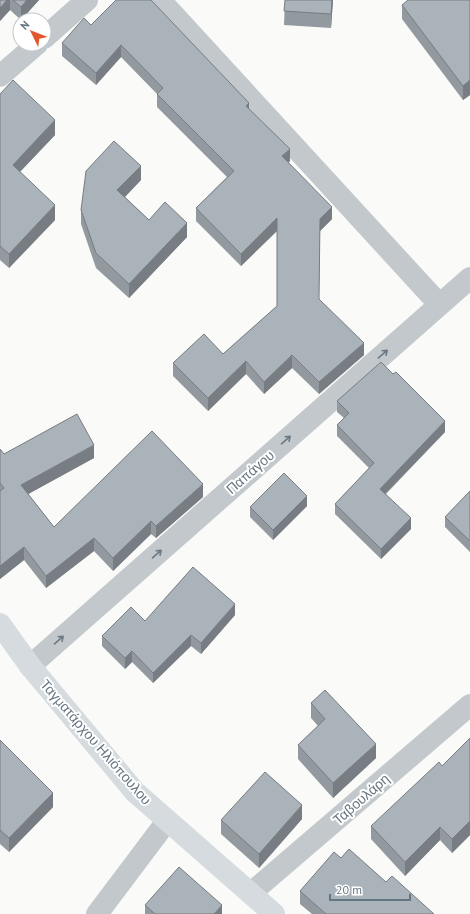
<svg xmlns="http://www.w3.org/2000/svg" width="470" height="914" viewBox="0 0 470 914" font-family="'PT Sans',sans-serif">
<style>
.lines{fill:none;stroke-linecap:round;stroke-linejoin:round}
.minor{stroke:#c3c8cc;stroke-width:22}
.tertiary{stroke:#c3c8cc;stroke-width:22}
.secondary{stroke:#d6dbdf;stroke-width:22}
.wall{fill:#929a9f}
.shaded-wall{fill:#777d82}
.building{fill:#aab3b9;stroke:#777d82}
.oneway{stroke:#6a7a87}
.labels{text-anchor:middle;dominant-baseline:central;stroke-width:4;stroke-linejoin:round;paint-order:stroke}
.street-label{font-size:14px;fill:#657683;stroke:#fff}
</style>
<rect width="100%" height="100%" fill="#fafaf8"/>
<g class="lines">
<path class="minor" d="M160,0L439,304
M30,666L470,278
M97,914L167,821"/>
<path class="tertiary" d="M44,38L87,0
M0,76L37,44
M251,893L470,705"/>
<path class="secondary" d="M0,624L30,666L135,792L274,914"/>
</g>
<path class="wall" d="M0,0H39L21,20L10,10L0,21Z
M285,0H333L331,28L284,25Z
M470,0V95L463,100L402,19V5Z
M91,25L249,109L290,161L288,162L332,219L320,231L319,299L364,355L319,394L292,368L264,394L246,374L208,411L173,376V363L223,354L277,306V231L241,266L196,221V208L227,177L157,107V94L121,57L96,85L62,56V43Z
M0,94L55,135L20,172L55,220L9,268L0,260Z
M141,180L125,197L149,220L187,237L129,298L96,268L81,224V210Z
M337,401L445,432L386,494L411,529L381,559L335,514V504L369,468L337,436V425L344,418L337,412Z
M0,449L4,454L94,458L28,494L54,527L203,497L156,538L151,534L113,571L94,551L46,588L24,560L0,579Z
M470,491V552L445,527V517Z
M307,506L273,540L250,517V507Z
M235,615L201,654L191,646L153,683L132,662L125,669L102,646V636L145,621Z
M311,703L376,758L333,798L298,759V745L318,726L311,718Z
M470,738V835L452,853L440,840L405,876L371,839V826L442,766Z
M0,740L53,807L9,852L0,844Z
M302,819L259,868L221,834V820Z
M341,858L386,882L434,914H312L300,904V891Z
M145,905L222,914H145Z"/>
<path class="shaded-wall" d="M7,0H10V10L0,21V8Z
M27,0H39L21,20V7Z
M332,0H333L331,28V14Z
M121,45V57L96,85V73Z
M470,80V95L463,100V86Z
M249,103V116L246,106Z
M55,120V135L13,179V165Z
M290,149V161L282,169V156Z
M141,166V180L117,205V190Z
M55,205V220L9,268V254Z
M332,207V219L320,231V219Z
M277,218V231L241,266V254Z
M187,223V237L129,298V284Z
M364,343V355L319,394V382Z
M292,355V368L264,394V382Z
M246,361V374L208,411V398Z
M445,421V432L380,499V489Z
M94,445V458L21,498V485Z
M203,484V497L156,538V526Z
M307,496V506L273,540V530Z
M411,518V529L381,559V549Z
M151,521V534L113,571V558Z
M94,538V551L46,588V576Z
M24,547V560L0,579V566Z
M235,604V615L201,654V643Z
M191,635V646L153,683V673Z
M132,651V662L125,669V658Z
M376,744V758L333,798V783Z
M53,793V807L9,852V838Z
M302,805V819L259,868V854Z
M470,821V835L452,853V839Z
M440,827V840L405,876V862Z
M222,905V914H214Z"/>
<path class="building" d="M0,0H7L0,8Z
M13,0H27L21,7Z
M116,0H151L249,103L246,106L290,149L282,156L332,207L320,219L319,299L364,343L319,382L292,355L264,382L246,361L208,398L173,363L204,334L223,354L277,306V218L241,254L196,208L234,171L157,94L163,88L121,45L96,73L62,43L84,18L91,25Z
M285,0H332L331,14L284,11Z
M408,0H470V80L463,86L402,5Z
M13,80L55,120L13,165L55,205L9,254L0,246V94Z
M114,141L141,166L117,190L149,220L165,202L187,223L129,284L96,253L81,210L86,171Z
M381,362L393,374L396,372L445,421L380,489L411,518L381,549L335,504L374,463L337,425L349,413L337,401Z
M77,414L94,445L21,485L54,527L152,431L203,484L156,526L151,521L113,558L94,538L46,576L24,547L0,566V491L4,488L0,483V449L4,454Z
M284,473L307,496L273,530L250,507Z
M470,491V541L445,517Z
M193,567L235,604L201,643L191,635L153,673L132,651L125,658L102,636L131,607L145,621Z
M325,690L376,744L333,783L298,745L325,719L311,703Z
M470,738V821L452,839L440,827L405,862L371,826L439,762L442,766Z
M0,740L53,793L9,838L0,830Z
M265,772L302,805L259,854L221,820Z
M349,849L386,882L392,876L434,914H326L300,891L334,852L341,858Z
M179,867L222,905L214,914H155L145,905Z"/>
<defs><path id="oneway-shaft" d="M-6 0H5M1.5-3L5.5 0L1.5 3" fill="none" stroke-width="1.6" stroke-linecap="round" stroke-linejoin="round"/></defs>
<g class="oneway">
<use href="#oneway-shaft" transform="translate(383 354) rotate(-41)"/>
<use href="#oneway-shaft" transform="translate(286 440) rotate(-41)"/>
<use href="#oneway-shaft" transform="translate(157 554) rotate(-41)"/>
<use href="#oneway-shaft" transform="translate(59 640) rotate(-41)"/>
</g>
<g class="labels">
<g class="street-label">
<text transform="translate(250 472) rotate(-41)">Παπάγου</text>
<text transform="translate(96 742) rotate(49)">Ταγματάρχου Ηλιόπουλου</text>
<text transform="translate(361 799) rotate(-41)">Ταβουλάρη</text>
</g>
</g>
<g transform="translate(32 32) rotate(313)"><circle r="19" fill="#ffffff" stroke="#c1c8cd"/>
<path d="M0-3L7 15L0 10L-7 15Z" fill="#e4572e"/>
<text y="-6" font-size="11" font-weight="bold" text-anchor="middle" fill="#657683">N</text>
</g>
<path d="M330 894v6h80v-6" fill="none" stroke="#657683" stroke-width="2"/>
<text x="336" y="894" font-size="12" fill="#657683" stroke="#ffffff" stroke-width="3" paint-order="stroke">20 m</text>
</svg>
